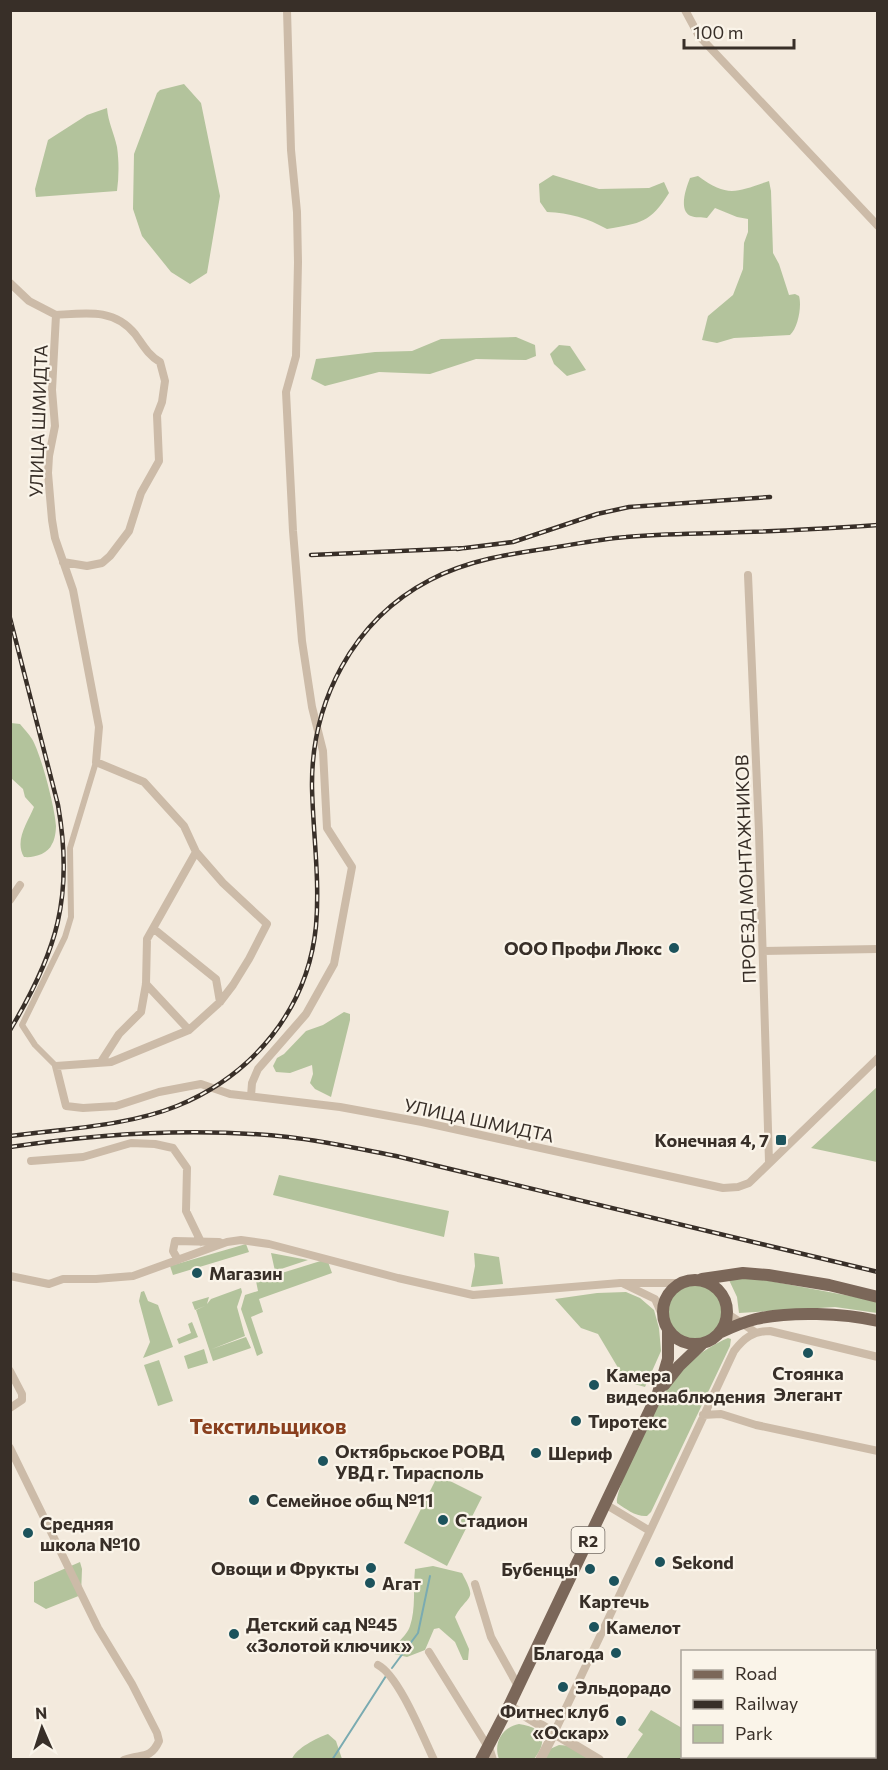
<svg xmlns="http://www.w3.org/2000/svg" width="888" height="1770" viewBox="0 0 888 1770" font-family="Commissioner,sans-serif">
<style>
.green{fill:#b3c39c}
.lines{fill:none;stroke-linecap:round;stroke-linejoin:round}
.stream{stroke:#7aabb1;stroke-width:2}
.pedestrian{stroke:#ccbba8;stroke-width:6}
.minor{stroke:#ccbba8;stroke-width:8}
.tertiary{stroke:#ccbba8;stroke-width:10}
.primary{stroke:#7b6759;stroke-width:12}
.rail-casing{stroke:#382f28;stroke-width:4.5}
.rail{stroke:#faf4e9;stroke-width:2;stroke-dasharray:7;stroke-linecap:butt}
.poi-dot{fill:#1c535c;stroke:#faf4e9;stroke-width:2}
.labels{text-anchor:middle;dominant-baseline:central;stroke-width:4.5;stroke-linejoin:round;paint-order:stroke}
.shield{fill:#faf4e9;stroke:#726a62;stroke-width:1.5}
.shield-label{font-size:16px;font-weight:bold;fill:#382f28}
.street-label{font-size:18px;fill:#382f28;stroke:#faf4e9}
.poi-label{font-size:18px;font-weight:bold;fill:#382f28;stroke:#faf4e9;text-anchor:start}
.quarter-label{font-size:21px;font-weight:bold;fill:#8a401e;stroke:#faf4e9}
</style>
<rect width="100%" height="100%" fill="#f3eadd"/>
<path class="green" d="M184,84L201,103L220,196L207,273L190,284L171,272L142,236L133,209L134,154L157,93L160,90Z
M107,108C108,122 114,133 117,147C119,161 119,176 117,191L36,197L35,189L48,140L87,115Z
M553,175L599,189L649,188L664,182L669,193C650,223 641,223 607,229C587,218 570,213 547,212L540,202L539,184Z
M698,176C728,198 736,192 769,181L771,191L773,253L779,264L789,295L795,294L799,296C802,306 798,328 790,335L734,338L717,343L702,340L708,316L733,295L743,269L744,243L748,232V219L737,217L715,208L707,218C702,217 695,218 691,216C678,211 686,188 690,178Z
M516,337L535,345L536,356L526,360L476,359L430,374L379,372L325,386L311,379L316,359L375,352L412,351L441,339Z
M559,345L570,346L586,370L567,376L554,364L550,354Z
M11,723L20,724C24,729 29,734 32,739C41,754 55,808 56,826C56,830 55,840 52,844C48,854 34,858 24,857C14,840 28,822 34,807L25,797L23,789L11,778Z
M344,1012L350,1014V1020L331,1097L315,1089L310,1083L313,1074L312,1065L290,1073L276,1072L273,1066L277,1058L284,1054L306,1031L323,1025Z
M877,1087V1162L811,1148Z
M279,1175L449,1211L444,1237L273,1195Z
M246,1244L249,1252L173,1275L170,1266Z
M271,1253L308,1260L275,1271Z
M474,1253L499,1257L503,1284L471,1287L475,1266Z
M327,1259L332,1273L259,1299L263,1312L251,1317L263,1353L257,1356L241,1309L245,1295L258,1291L256,1281Z
M743,1276L877,1301V1313L835,1307L739,1313L737,1297L729,1280Z
M667 1312a28 28 0 1 1 56 0a28 28 0 1 1-56 0Z
M241,1288L242,1292L237,1307L245,1336L212,1349L246,1337L251,1348L213,1361L196,1310L205,1306L195,1310L192,1302L209,1297L207,1304L211,1299Z
M144,1291L148,1301L158,1305L173,1347L143,1358L150,1342L139,1301L141,1292Z
M626,1292L640,1298L654,1310L659,1328L661,1351L645,1387L620,1380L617,1366L598,1334L581,1328L555,1299L597,1293Z
M192,1322L198,1337L179,1344L177,1339L191,1333L188,1324Z
M728,1338L731,1339L730,1346L651,1512L647,1516C636,1517 626,1509 617,1503C616,1485 656,1405 668,1388C674,1379 681,1370 689,1363C701,1352 714,1344 728,1338Z
M204,1349L208,1363L188,1369L184,1356Z
M159,1360L173,1401L158,1406L144,1365Z
M438,1475L482,1497L447,1566L404,1543Z
M80,1562L82,1569L81,1595L46,1609L34,1602V1582Z
M433,1566L462,1573C478,1603 468,1593 455,1617L469,1649L468,1660H463L455,1642L439,1628L434,1629L425,1650L407,1657L394,1654C394,1642 406,1638 410,1626C416,1609 413,1588 415,1569Z
M651,1710L682,1728V1756L698,1757L696,1759H626L643,1734L638,1730Z
M519,1724C543,1727 549,1740 534,1759H499C493,1743 502,1727 519,1724Z
M328,1734L336,1741L342,1759H292C296,1748 317,1738 328,1734Z
M559,1745L571,1746L593,1760H545L550,1749Z"/>
<g class="lines">
<path class="stream" d="M392,1668L418,1633L430,1576
M332,1760L386,1676"/>
<path class="pedestrian" d="M56,1066L35,1045L22,1025L65,937L71,917L70,848L96,762"/>
<path class="minor" d="M685,10L699,36L878,226
M10,283L29,301L56,315L52,390L55,426L49,456L48,473L52,520L55,538L73,590L99,727L96,762L144,782L184,826L196,852L223,883L267,924L249,959L233,985L220,1002L189,1030L111,1062L56,1066L66,1106L83,1108L116,1106L159,1092L201,1084L230,1094L340,1107L422,1122L723,1188L738,1187L749,1183L878,1058
M56,315C86,313 114,308 135,334C143,345 148,355 160,362L165,381L162,402L157,415L159,461L141,493L129,531L110,556L102,563L87,566L63,562
M748,575L759,832L769,1162
M10,900L20,885
M154,929L216,979L220,1002
M763,951L878,949
M146,984L189,1030
M101,1062L119,1034L141,1012L146,984L147,939L196,852
M251,1096L252,1083L258,1069L306,1014L334,964L352,867L327,828L323,751L312,707L302,641L293,531L286,392L296,356L298,262L297,212L291,150L287,10
M31,1161L83,1157L131,1143L155,1144L173,1148L187,1168L186,1211L201,1242
M178,1260L173,1251L175,1241L219,1242
M10,1276L49,1284L63,1279H96L133,1276L227,1242L241,1240L269,1244L398,1278L473,1295L620,1283H678
M624,1284L655,1299L663,1317
M728,1314L755,1332
M10,1371L22,1394V1400L10,1408
M703,1415L721,1414L756,1425L878,1451
M10,1448L98,1628L132,1684L157,1733L159,1741C150,1761 140,1753 124,1760
M605,1504L650,1531
M475,1584L491,1637L518,1686
M429,1652L488,1747
M378,1665C399,1676 423,1737 434,1760
M554,1733L650,1531L734,1351C744,1338 753,1331 770,1331L878,1357"/>
<path class="tertiary" d="M509,1706L599,1760
M488,1747L492,1760
M540,1760L554,1733"/>
<path class="primary" d="M702,1279L743,1273L768,1275L829,1285L878,1297
M663 1312a32 32 0 1 1 64 0a32 32 0 1 1-64 0Z
M721,1332C732,1327 744,1322 756,1319C791,1311 843,1313 878,1321
M664,1385L679,1366L702,1344
M481,1760L509,1706L658,1393L668,1359V1330"/>
<g class="rail-casing">
<path id="rail" d="M457,549L513,542L597,514L629,507L770,497
M311,555L466,548
M10,618L58,805C74,896 57,952 10,1030
M10,1136C63,1129 128,1126 177,1106C253,1075 308,1009 316,926C320,880 313,833 312,787C311,702 353,620 430,580C468,560 509,554 551,548C576,544 601,539 626,537C665,533 706,534 745,532C789,531 834,528 878,525
M10,1147C102,1133 195,1127 288,1137C324,1141 360,1149 396,1156L878,1272"/>
</g>
<use href="#rail" class="rail"/>
</g>
<g class="poi-dot">
<circle cx="674" cy="948" r="6"/>
<rect x="775" y="1134" width="12" height="12" rx="3"/>
<circle cx="197" cy="1273" r="6"/>
<circle cx="808" cy="1353" r="6"/>
<circle cx="594" cy="1385" r="6"/>
<circle cx="576" cy="1421" r="6"/>
<circle cx="536" cy="1453" r="6"/>
<circle cx="323" cy="1461" r="6"/>
<circle cx="254" cy="1500" r="6"/>
<circle cx="443" cy="1520" r="6"/>
<circle cx="28" cy="1533" r="6"/>
<circle cx="660" cy="1562" r="6"/>
<circle cx="371" cy="1568" r="6"/>
<circle cx="590" cy="1569" r="6"/>
<circle cx="614" cy="1581" r="6"/>
<circle cx="370" cy="1583" r="6"/>
<circle cx="594" cy="1627" r="6"/>
<circle cx="234" cy="1634" r="6"/>
<circle cx="616" cy="1653" r="6"/>
<circle cx="563" cy="1687" r="6"/>
<circle cx="621" cy="1721" r="6"/>
</g>
<g class="labels">
<rect class="shield" x="571.5" y="1527" width="33" height="26" rx="4.5"/>
<g class="shield-label">
<text x="588" y="1540">R2</text>
</g>
<g class="street-label">
<text transform="translate(38 421) rotate(-88)">УЛИЦА ШМИДТА</text>
<text transform="translate(745 869) rotate(-92)">ПРОЕЗД МОНТАЖНИКОВ</text>
<text transform="translate(479 1120) rotate(12)">УЛИЦА ШМИДТА</text>
</g>
<g class="poi-label">
<text x="662" y="948" text-anchor="end">ООО Профи Люкс</text>
<text x="769" y="1140" text-anchor="end">Конечная 4, 7</text>
<text x="209" y="1273">Магазин</text>
<text x="808" y="1373" text-anchor="middle">Стоянка<tspan x="808" dy="21">Элегант</tspan></text>
<text x="606" y="1375">Камера<tspan x="606" dy="21">видеонаблюдения</tspan></text>
<text x="588" y="1421">Тиротекс</text>
<text x="335" y="1451">Октябрьское РОВД<tspan x="335" dy="21">УВД г. Тирасполь</tspan></text>
<text x="548" y="1453">Шериф</text>
<text x="266" y="1500">Семейное общ №11</text>
<text x="455" y="1520">Стадион</text>
<text x="40" y="1523">Средняя<tspan x="40" dy="21">школа №10</tspan></text>
<text x="672" y="1562">Sekond</text>
<text x="359" y="1568" text-anchor="end">Овощи и Фрукты</text>
<text x="578" y="1569" text-anchor="end">Бубенцы</text>
<text x="382" y="1583">Агат</text>
<text x="614" y="1601" text-anchor="middle">Картечь</text>
<text x="246" y="1624">Детский сад №45<tspan x="246" dy="21">«Золотой ключик»</tspan></text>
<text x="606" y="1627">Камелот</text>
<text x="604" y="1653" text-anchor="end">Благода</text>
<text x="575" y="1687">Эльдорадо</text>
<text x="609" y="1711" text-anchor="end">Фитнес клуб<tspan x="609" dy="21">«Оскар»</tspan></text>
</g>
<g class="quarter-label">
<text x="268" y="1425">Текстильщиков</text>
</g>
</g>
<rect width="888" height="1770" fill="none" stroke="#382f28" stroke-width="24"/>
<rect x="681" y="1650" width="195" height="108" fill="#faf4e9" stroke="#aca59c" stroke-width="1.5"/>
<rect x="693" y="1670" width="30" height="9" fill="#7b6759" stroke="#aca59c" stroke-width="1.5"/>
<text x="735" y="1680" font-size="18" fill="#382f28">Road</text>
<rect x="693" y="1700" width="30" height="9" fill="#382f28" stroke="#aca59c" stroke-width="1.5"/>
<text x="735" y="1710" font-size="18" fill="#382f28">Railway</text>
<rect x="693" y="1725" width="30" height="18" fill="#b3c39c" stroke="#aca59c" stroke-width="1.5"/>
<text x="735" y="1740" font-size="18" fill="#382f28">Park</text>
<g transform="translate(42 1728) rotate(357)" stroke="#faf4e9" stroke-width="4.5" paint-order="stroke">
<path d="M0-4.5L10 22L0 15L-10 22Z" fill="#382f28"/>
<text y="-9" font-size="16" font-weight="bold" text-anchor="middle" fill="#382f28">N</text>
</g>
<path d="M684 39v9h110v-9" fill="none" stroke="#382f28" stroke-width="3"/>
<text x="693" y="39" font-size="18" fill="#382f28" stroke="#faf4e9" stroke-width="4.5" paint-order="stroke">100 m</text>
</svg>
